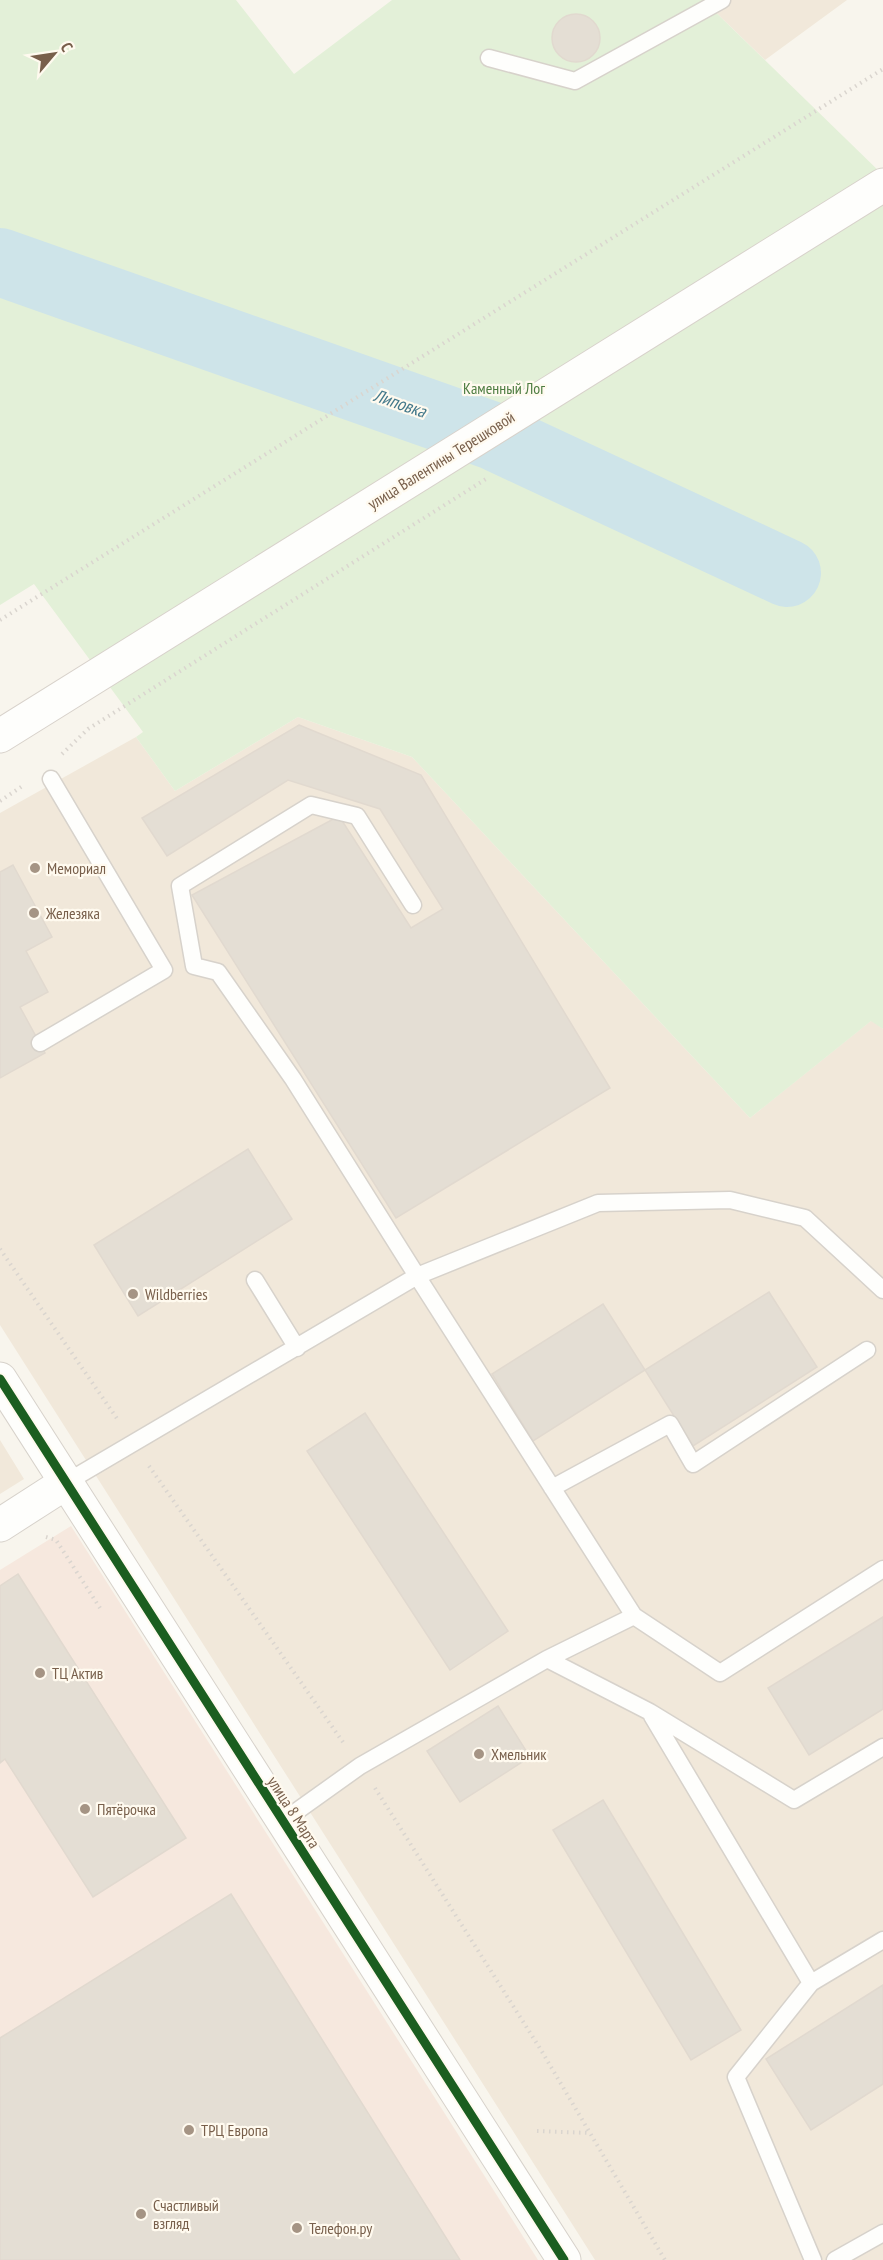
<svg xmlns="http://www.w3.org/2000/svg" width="883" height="2260" viewBox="0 0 883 2260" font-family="'PT Sans Narrow',sans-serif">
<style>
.residential{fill:#f1e8da}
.commercial{fill:#f6e8de}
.green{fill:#e3f0d8}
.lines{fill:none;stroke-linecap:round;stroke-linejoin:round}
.river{stroke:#cee4e9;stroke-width:68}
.building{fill:#e4ded4;stroke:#e1d9cf;stroke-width:1.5}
.service-casing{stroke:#d7d2cb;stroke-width:19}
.minor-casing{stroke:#d7d2cb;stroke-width:35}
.secondary-casing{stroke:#d8d2cb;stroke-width:35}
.path{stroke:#dad5cf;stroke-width:4;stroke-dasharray:1.5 4.5;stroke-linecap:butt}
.service{stroke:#fefefc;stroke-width:16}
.minor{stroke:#fefefc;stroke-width:33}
.secondary{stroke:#fefefc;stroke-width:33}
.cycleway-casing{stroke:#fffaef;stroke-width:13}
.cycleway{stroke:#1b5e20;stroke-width:9}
.poi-dot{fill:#a59484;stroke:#fffaef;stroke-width:2}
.labels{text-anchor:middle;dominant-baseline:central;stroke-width:4.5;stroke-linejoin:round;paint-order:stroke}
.park-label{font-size:16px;fill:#4e7d42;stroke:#fffaef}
.street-label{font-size:16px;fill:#785f4b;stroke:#fffaef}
.poi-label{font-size:16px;fill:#785f4b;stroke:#fffaef;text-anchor:start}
.water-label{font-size:18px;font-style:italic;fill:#44798b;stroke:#fffaef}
</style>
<rect width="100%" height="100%" fill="#f8f5ed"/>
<path class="residential" d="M703,0H847L765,60Z
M298,717L412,757L750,1118L872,1020L883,1029V2260H595L0,1325V813L136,737L175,791Z
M0,1440L24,1479L0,1494Z"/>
<path class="commercial" d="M71,1526L538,2260H0V1570Z"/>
<path class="green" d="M0,0H236L294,74L392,0H703L883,175V1029L871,1021L750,1118L412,757L298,717L175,791L136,737L143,732L34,584L0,605Z"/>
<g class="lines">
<path class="river" d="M0,262L493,436L787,573"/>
</g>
<path class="building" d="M552 38a24 24 0 1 1 48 0a24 24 0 1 1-48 0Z
M299,725L421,775L610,1088L396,1218L192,895L339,816L411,928L443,909L380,809L288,780L167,856L142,818Z
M13,865L52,937L26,951L48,992L20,1007L45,1053L0,1078V872Z
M248,1149L292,1219L138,1316L94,1245Z
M769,1292L817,1367L693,1446L645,1370Z
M603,1304L645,1370L533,1441L492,1374Z
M365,1413L508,1631L450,1670L307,1451Z
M18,1574L186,1838L93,1897L5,1759L0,1763V1586Z
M883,1617V1709L809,1755L768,1688Z
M498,1706L530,1757L460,1802L427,1751Z
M603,1800L741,2030L691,2060L553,1830Z
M231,1894L460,2260H0V2038Z
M883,1985V2084L811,2130L766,2059Z"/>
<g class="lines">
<g class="service-casing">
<path id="service" d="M489,58L575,81L722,0
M40,1043L164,970L51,779
M255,1280L297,1348
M67,1482L417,1276L293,1079L218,972L194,966L180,886L311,805L357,816L413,905
M552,1488L670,1424L693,1464L867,1350
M634,1616L417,1276L598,1203L730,1200L805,1218L883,1290
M547,1659L634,1616L720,1673L883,1569
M652,1716L811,1983L883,1940
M283,1821L360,1766L547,1659L650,1712L794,1800L883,1747
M811,1983L736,2077L813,2260
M835,2260L883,2233"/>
</g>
<g class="minor-casing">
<path id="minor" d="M0,1379L564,2260
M0,1525L67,1482"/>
</g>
<g class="secondary-casing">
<path id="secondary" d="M0,736L883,185"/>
</g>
<path class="path" d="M0,620L883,69
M62,754L88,729L486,479
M0,801L24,785
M0,1249L118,1420
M149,1466L345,1745
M46,1537L56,1540L100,1608
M375,1788L541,2050L665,2260
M537,2131L590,2133"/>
<use href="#service" class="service"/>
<use href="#minor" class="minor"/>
<use href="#secondary" class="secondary"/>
<g class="cycleway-casing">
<path id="cycleway" d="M0,1379L564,2260"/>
</g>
<use href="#cycleway" class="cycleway"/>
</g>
<g class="poi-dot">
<circle cx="35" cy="868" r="6"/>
<circle cx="34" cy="913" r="6"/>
<circle cx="133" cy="1294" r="6"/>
<circle cx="40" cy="1673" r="6"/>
<circle cx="479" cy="1754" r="6"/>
<circle cx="85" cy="1809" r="6"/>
<circle cx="189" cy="2130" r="6"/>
<circle cx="141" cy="2214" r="6"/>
<circle cx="297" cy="2228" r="6"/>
</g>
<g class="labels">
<g class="park-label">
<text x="504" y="388">Каменный Лог</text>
</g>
<g class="street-label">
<text transform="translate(441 460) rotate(-32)">улица Валентины Терешковой</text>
<text transform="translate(294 1812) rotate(57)">улица 8 Марта</text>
</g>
<g class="poi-label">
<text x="47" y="868">Мемориал</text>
<text x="46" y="913">Железяка</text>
<text x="145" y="1294">Wildberries</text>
<text x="52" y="1673">ТЦ Актив</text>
<text x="491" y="1754">Хмельник</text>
<text x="97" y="1809">Пятёрочка</text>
<text x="201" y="2130">ТРЦ Европа</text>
<text x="153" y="2205">Счастливый<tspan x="153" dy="18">взгляд</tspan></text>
<text x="309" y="2228">Телефон.ру</text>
</g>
<g class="water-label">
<text transform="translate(400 403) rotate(19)">Липовка</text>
</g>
</g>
<g transform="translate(54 54) rotate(61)" stroke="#fffaef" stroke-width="4.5" paint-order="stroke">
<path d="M0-4.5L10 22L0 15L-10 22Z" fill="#785f4b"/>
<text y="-9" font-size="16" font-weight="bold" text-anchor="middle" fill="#785f4b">С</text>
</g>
</svg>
